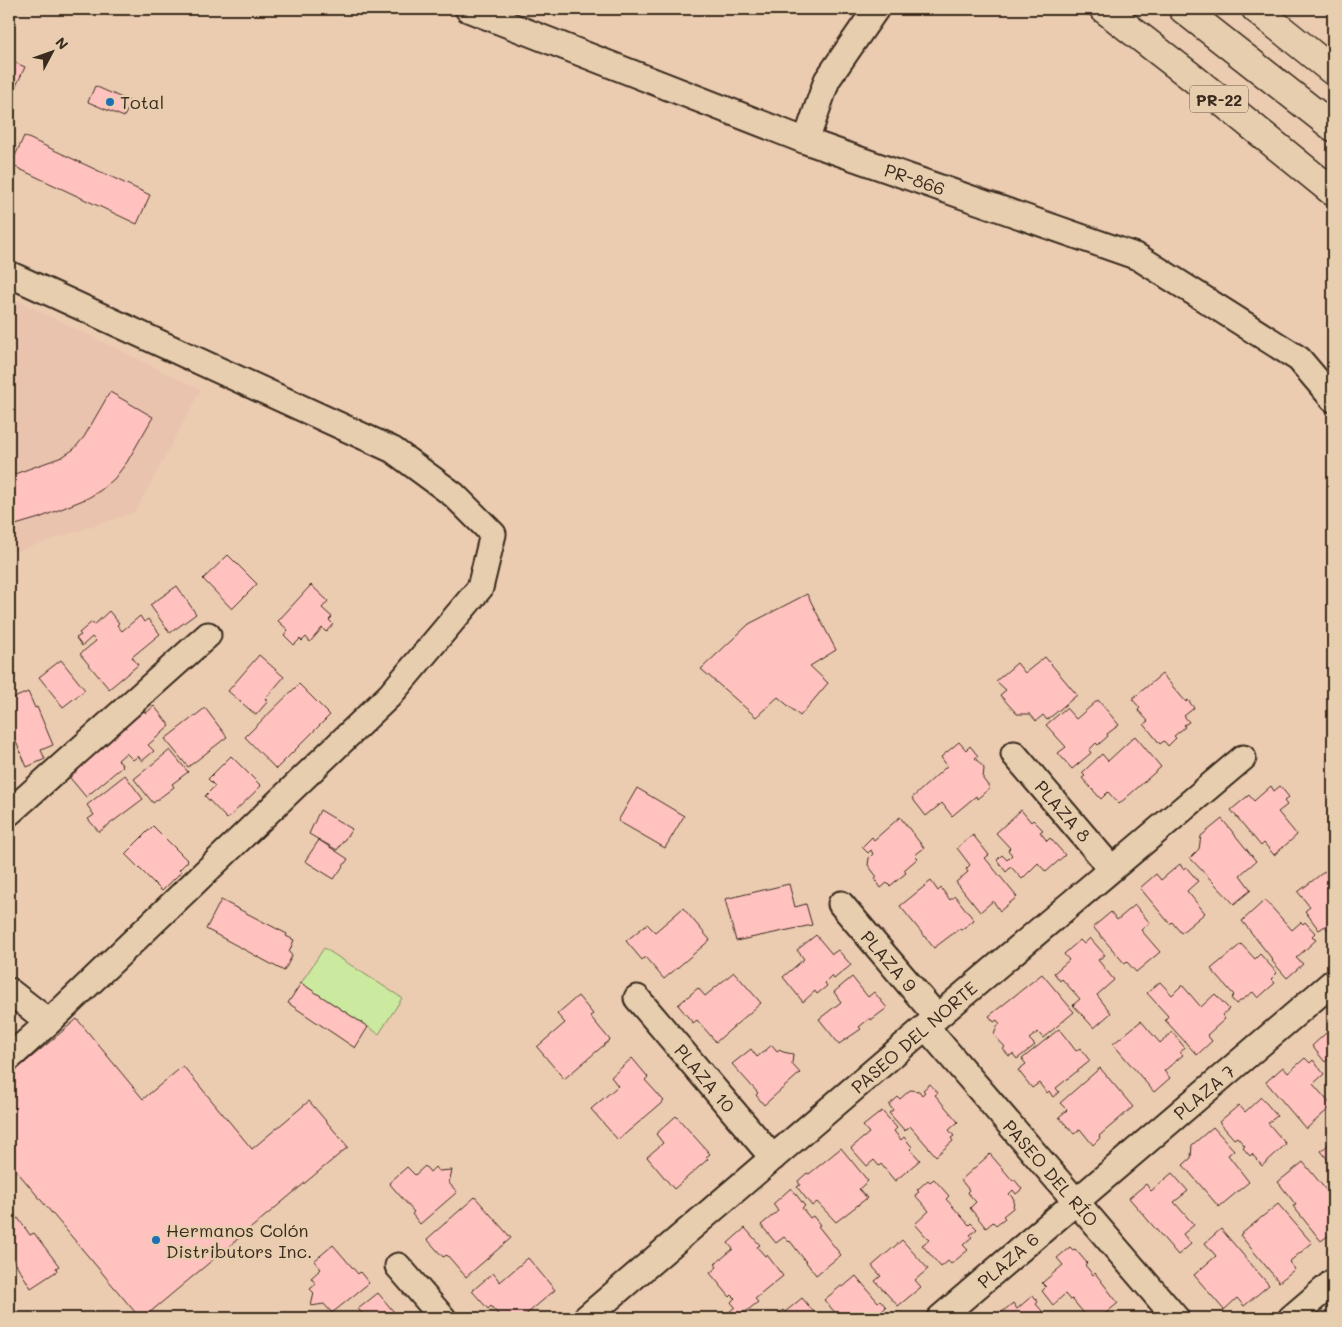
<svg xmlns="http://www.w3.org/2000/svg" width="1342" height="1327" viewBox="0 0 1342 1327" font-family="Mali,sans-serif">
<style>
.built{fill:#eac3af}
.green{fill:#cce9a0;stroke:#848a5f}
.building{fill:#ffc2be;stroke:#3b2a1e}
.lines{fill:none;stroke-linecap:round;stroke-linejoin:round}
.minor-casing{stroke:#3b2a1e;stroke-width:29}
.highway-casing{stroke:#3b2a1e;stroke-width:31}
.minor{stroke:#e6ceae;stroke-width:25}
.highway{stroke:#e6ceae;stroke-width:28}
.poi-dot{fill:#1f6fb2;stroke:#e6ceae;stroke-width:2}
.labels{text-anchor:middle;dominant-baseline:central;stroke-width:4.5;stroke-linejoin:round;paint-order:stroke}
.shield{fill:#e6ceae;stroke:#6e5b49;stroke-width:1}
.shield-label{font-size:16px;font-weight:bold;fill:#3b2a1e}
.poi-label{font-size:18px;fill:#3b2a1e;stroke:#e6ceae;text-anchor:start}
.street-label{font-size:18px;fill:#3b2a1e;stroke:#e6ceae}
</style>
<rect width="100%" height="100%" fill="#ebccb1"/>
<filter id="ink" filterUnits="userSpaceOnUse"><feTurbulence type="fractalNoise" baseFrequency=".02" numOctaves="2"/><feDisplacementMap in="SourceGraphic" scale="10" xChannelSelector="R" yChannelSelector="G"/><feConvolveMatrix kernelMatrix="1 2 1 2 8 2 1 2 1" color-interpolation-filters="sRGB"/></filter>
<g filter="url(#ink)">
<path class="built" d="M9,296L201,390L135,512L9,554Z"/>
<path class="green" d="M324,948L402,998L379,1034L301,983Z"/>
<path class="building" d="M9,60L25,67L9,101Z
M95,86L131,102L124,117L88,102Z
M24,136L150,195L137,224L11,165Z
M110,392L153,417L127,462L114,479L101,490L88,498L39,518L9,527V476L62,457L74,449L84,437Z
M228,555L257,584L232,609L203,579Z
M311,585L328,601L322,608L332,617L329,620L333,624L326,632L322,628L310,642L306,637L302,641L300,639L294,645L284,635L288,630L278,621Z
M177,586L196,614L170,633L150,605Z
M807,594L836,650L810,666L828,683L800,716L778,697L756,717L701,669L749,624Z
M109,611L119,623L117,625L122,631L140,616L144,622L148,619L160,634L132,657L138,665L109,689L80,654L96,641L92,637L82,646L76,638L81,635L79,633L92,622L94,625Z
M259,655L284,677L265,699L268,701L256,715L228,691Z
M1045,657L1077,695L1047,720L1043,715L1036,721L1030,714H1017L1000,695L1006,690L996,681L1017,663L1025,673Z
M61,660L85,690L63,707L39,677Z
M1162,674L1186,702L1188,700L1194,708L1184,716L1189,722L1184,725L1185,727L1174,736L1176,738L1168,746L1164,741L1160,744L1144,724L1148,721L1138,710L1140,708L1132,699Z
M299,684L330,715L276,769L245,737Z
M28,692L35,708L37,707L53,745L41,750L45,759L27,767L9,726V700Z
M1098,700L1119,725L1107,734L1108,736L1098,745L1096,743L1089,750L1091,753L1072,769L1058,753L1066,747L1046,725L1066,708L1076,719Z
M154,706L170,726L148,745L154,751L142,761L138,756L133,760L126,753L118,760L123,766L86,797L66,773L102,741L105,744L144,711L146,713Z
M205,708L227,737L188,767L165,739Z
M1135,736L1161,767L1119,804L1108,792L1101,799L1082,778L1085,776L1082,773L1102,754L1108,761Z
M959,742L966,750L970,746L978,756L975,758L984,768L983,779L990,788L977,799L976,796L952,816L942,803L926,816L912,798L947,766L941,757Z
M170,750L188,772L172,784L174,787L153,803L134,779Z
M231,756L261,786L227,819L205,796L215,786L208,779Z
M125,775L143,799L99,832L88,819L94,815L87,805Z
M1271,786L1274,791L1280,786L1289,797L1284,801L1287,805L1278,812L1297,835L1274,855L1264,843L1261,846L1231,810L1249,795L1254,801Z
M637,788L684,816L665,848L618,821Z
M320,810L352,829L337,850L309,834Z
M1021,810L1031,822L1033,820L1043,830L1040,832L1047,841L1050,838L1065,855L1046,872L1038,863L1022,879L1011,867L1006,872L997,860L1002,855L1007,860L1012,855L1008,850L1010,848L996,833Z
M900,817L924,848L915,855L918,858L904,870L906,873L890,886L887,883L881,888L875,879L877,877L868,865L869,858L873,854L871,850L868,853L862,847L872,837L874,840Z
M1222,819L1256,861L1240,875L1251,890L1234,904L1190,858L1199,849L1201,836Z
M153,826L188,861L179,870L181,872L162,891L125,854Z
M973,835L989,855L985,858L1017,897L1000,911L993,901L980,912L956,882L968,872L966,869L970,865L957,848Z
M319,840L348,859L334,879L305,861Z
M1180,864L1183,869L1186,867L1198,881L1187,891L1205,913L1181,933L1172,922L1170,924L1140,888L1156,874L1161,880Z
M1329,868L1333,873V926L1328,930L1325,926L1319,930L1305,911L1310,907L1298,892Z
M931,881L938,891L941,888L950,900L955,896L974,920L961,930L959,929L934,948L900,906Z
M789,884L795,907L806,904L812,925L736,941L725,899Z
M221,900L287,934L286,936L294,940L289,952L292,956L284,971L206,929Z
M1265,900L1292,930L1301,922L1303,924L1305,922L1315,933L1312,936L1316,940L1296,958L1303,964L1287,978L1272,961L1273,960L1242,921Z
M1135,905L1150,923L1141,930L1160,952L1136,972L1127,962L1125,964L1093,927L1111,912L1117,920Z
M683,908L710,940L664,979L645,957L642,960L626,941L647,924L655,932Z
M816,935L832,954L838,950L851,965L834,979L832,976L825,983L827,986L817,994L815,991L803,1002L783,977L804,959L797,950Z
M1090,938L1105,955L1098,960L1114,980L1097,995L1111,1013L1094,1028L1073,1005L1080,999L1062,979L1060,981L1054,973L1069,960L1064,954L1080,940L1084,944Z
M1241,944L1255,959L1260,954L1277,973L1271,979L1275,983L1258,998L1253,992L1236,1004L1231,998L1234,995L1211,969Z
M734,972L761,1003L716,1042L697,1020L693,1023L678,1005L698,988L705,996Z
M1042,974L1074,1012L1043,1038L1038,1032L1029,1039L1035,1045L1017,1059L1013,1054L1009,1056L1003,1049L1005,1047L994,1035L997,1026L1000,1024L997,1020L994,1022L989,1016Z
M852,977L868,997L874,992L887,1008L871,1020L870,1018L859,1027L861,1029L839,1044L819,1019L841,1002L834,992Z
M1160,982L1172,995L1182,985L1201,1007L1215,994L1229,1009L1222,1015L1225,1019L1207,1035L1212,1041L1197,1055L1165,1020L1168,1016L1147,993Z
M301,983L368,1027L355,1048L288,1003Z
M578,996L593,1014L590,1016L610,1040L564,1079L537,1047L565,1023L557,1014Z
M77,1019L143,1099L183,1066L252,1149L309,1101L348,1147L143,1318H140L9,1162V1076Z
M1141,1021L1160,1043L1172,1032L1185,1048L1180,1052L1183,1055L1164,1071L1170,1078L1154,1092L1113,1044Z
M1059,1029L1076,1051L1080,1048L1090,1061L1056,1088L1059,1092L1053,1097L1049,1091L1047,1093L1039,1083L1032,1088L1018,1070L1026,1064L1022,1059Z
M1326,1033L1331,1039L1333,1036V1065L1328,1059L1325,1062L1312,1046Z
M772,1045L777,1051L780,1049L783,1052L793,1054L792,1064L800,1073L764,1105L756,1095L758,1093L732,1064L751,1049L757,1057Z
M632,1058L648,1077L645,1080L664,1101L618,1140L591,1109L618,1086L611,1077Z
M1305,1058L1310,1063L1313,1060L1324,1074L1313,1084L1332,1106L1306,1129L1266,1082L1283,1067L1288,1073Z
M1100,1068L1133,1107L1099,1136L1100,1138L1093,1145L1080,1129L1074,1134L1059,1117L1067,1110L1060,1103Z
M930,1084L938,1093L935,1095L958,1122L949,1130L954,1136L951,1138L953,1141L936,1156L910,1126L905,1131L889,1113L893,1110L889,1105L898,1097L900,1099L910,1090L919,1091L922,1095L925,1092L923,1090Z
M1261,1097L1277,1116L1268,1123L1286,1144L1262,1166L1252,1154L1250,1156L1243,1148L1245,1146L1237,1137L1234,1139L1219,1122L1239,1105L1245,1112Z
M882,1111L897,1128L894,1131L901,1140L904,1137L912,1147L910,1149L920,1160L895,1181L881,1164L879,1166L874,1160L867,1166L851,1148L869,1133L863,1126Z
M676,1116L710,1154L706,1157L708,1159L674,1189L647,1157L663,1143L656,1134Z
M1213,1127L1234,1150L1228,1155L1249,1182L1219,1207L1183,1165L1191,1158L1192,1145Z
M1333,1141V1160L1331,1157L1328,1160L1321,1151Z
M841,1148L868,1181L859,1189L867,1198L836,1222L817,1202L812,1206L797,1187L800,1185L798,1181L807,1173L809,1174Z
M990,1154L1013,1181L1014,1179L1022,1189L1016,1194L1013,1190L1009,1194L1014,1199L1013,1208L1003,1216L1005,1218L996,1225L993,1222L986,1228L970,1208L976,1202L967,1192L969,1190L961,1180Z
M1303,1162L1330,1195L1333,1193V1232L1321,1241L1293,1206L1296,1205L1278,1182Z
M425,1166L430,1172L435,1167L438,1171L452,1170L449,1183L457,1192L420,1224L412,1214L414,1212L389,1183L407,1167L415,1175Z
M1172,1173L1188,1191L1174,1202L1194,1225L1183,1234L1191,1244L1178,1255L1129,1198L1146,1184L1151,1191Z
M934,1179L949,1196L946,1199L969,1225L971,1223L977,1229L970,1235L972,1237L963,1245L968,1250L951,1264L948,1261L941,1267L922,1245L929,1240L915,1224L929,1211L915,1195L919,1192L917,1190L928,1180L930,1182Z
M791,1188L805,1206L802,1208L810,1218L813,1216L820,1225L818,1226L841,1255L816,1275L790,1241L789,1242L784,1237L776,1243L761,1225L778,1211L773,1204Z
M475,1197L511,1238L466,1277L447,1255L443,1257L427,1239Z
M1278,1204L1312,1243L1289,1262L1295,1269L1279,1282L1240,1235Z
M18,1218L30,1235L34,1233L59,1266L56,1268L57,1271L31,1288L9,1253V1222L10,1223Z
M745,1228L760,1245L757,1247L765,1256L767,1255L783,1276L755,1299L758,1302L744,1313L743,1311L741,1313L745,1318H722L735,1307L731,1302L735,1298L732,1295L730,1297L710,1273L717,1267L715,1264L733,1249L728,1243Z
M1221,1229L1269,1285L1244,1306L1237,1298L1224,1310L1194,1275L1216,1256L1205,1243Z
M902,1240L928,1269L915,1280L921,1287L898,1306L875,1281L881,1276L872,1266Z
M333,1245L358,1274L360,1272L369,1283L332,1313L324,1304L311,1306L314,1293L310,1289L316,1284L311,1278L321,1269L314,1261Z
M1070,1247L1073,1250L1075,1249L1087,1263L1085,1265L1093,1275L1095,1273L1118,1303L1100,1318H1088L1072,1299L1070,1300L1065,1294L1053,1305L1042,1291L1046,1287L1042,1283L1063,1265L1057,1258Z
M528,1258L555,1290L522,1318H501L491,1306L488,1309L472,1291L493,1273L500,1282Z
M856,1276L878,1302L880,1300L886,1307L876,1318H840L824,1300L841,1286L843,1287Z
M378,1293L399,1318H364L366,1317L358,1309Z
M1033,1295L1038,1302L1036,1304L1048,1318L996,1317L1013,1303L1017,1309Z
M802,1298L819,1318H774L783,1310L785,1312Z"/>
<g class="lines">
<g class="minor-casing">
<path id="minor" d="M468,9L806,141L1138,257L1299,359L1333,399
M806,141L827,80L876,9
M9,274L393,450L454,495L493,534L480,588L390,695L49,1022L9,1058
M1014,754L1112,869
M9,813L208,635
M841,904L937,1017
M9,991L49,1022
M637,998L773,1158
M926,1027L1176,1318
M398,1266L443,1318
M586,1318L937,1017L1243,758
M940,1318L1333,982
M1291,1318L1333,1282"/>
</g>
<g class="highway-casing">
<path id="highway" d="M1104,9L1193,78L1333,192
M1183,9L1333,127
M1256,9L1333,71"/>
</g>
<use href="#minor" class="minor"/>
<use href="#highway" class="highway"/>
</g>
</g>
<g class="poi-dot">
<circle cx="110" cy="102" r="5"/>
<circle cx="156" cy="1240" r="5"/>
</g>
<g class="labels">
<rect class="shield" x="1190" y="85.5" width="58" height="27" rx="4"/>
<g class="shield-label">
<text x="1219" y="99">PR-22</text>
</g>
<g class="poi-label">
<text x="120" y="102">Total</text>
<text x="166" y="1230">Hermanos Colón<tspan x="166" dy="21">Distributors Inc.</tspan></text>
</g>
<g class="street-label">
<text transform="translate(915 179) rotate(19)">PR-866</text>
<text transform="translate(1063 811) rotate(49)">PLAZA 8</text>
<text transform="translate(889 961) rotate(49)">PLAZA 9</text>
<text transform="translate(914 1037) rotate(-41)">PASEO DEL NORTE</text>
<text transform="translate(705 1078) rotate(50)">PLAZA 10</text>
<text transform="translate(1204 1092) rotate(-40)">PLAZA 7</text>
<text transform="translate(1051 1173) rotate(49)">PASEO DEL RÍO</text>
<text transform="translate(1008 1260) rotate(-41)">PLAZA 6</text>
</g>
</g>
<rect width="1342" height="1327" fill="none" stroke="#e6ceae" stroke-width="30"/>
<rect x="15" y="15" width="1312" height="1297" fill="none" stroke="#3b2a1e" stroke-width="2" filter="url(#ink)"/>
<g transform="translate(52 52) rotate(49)" stroke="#e6ceae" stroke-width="4" paint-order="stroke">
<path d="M0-4L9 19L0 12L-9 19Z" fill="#3b2a1e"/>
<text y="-8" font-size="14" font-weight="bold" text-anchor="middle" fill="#3b2a1e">N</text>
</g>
</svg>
